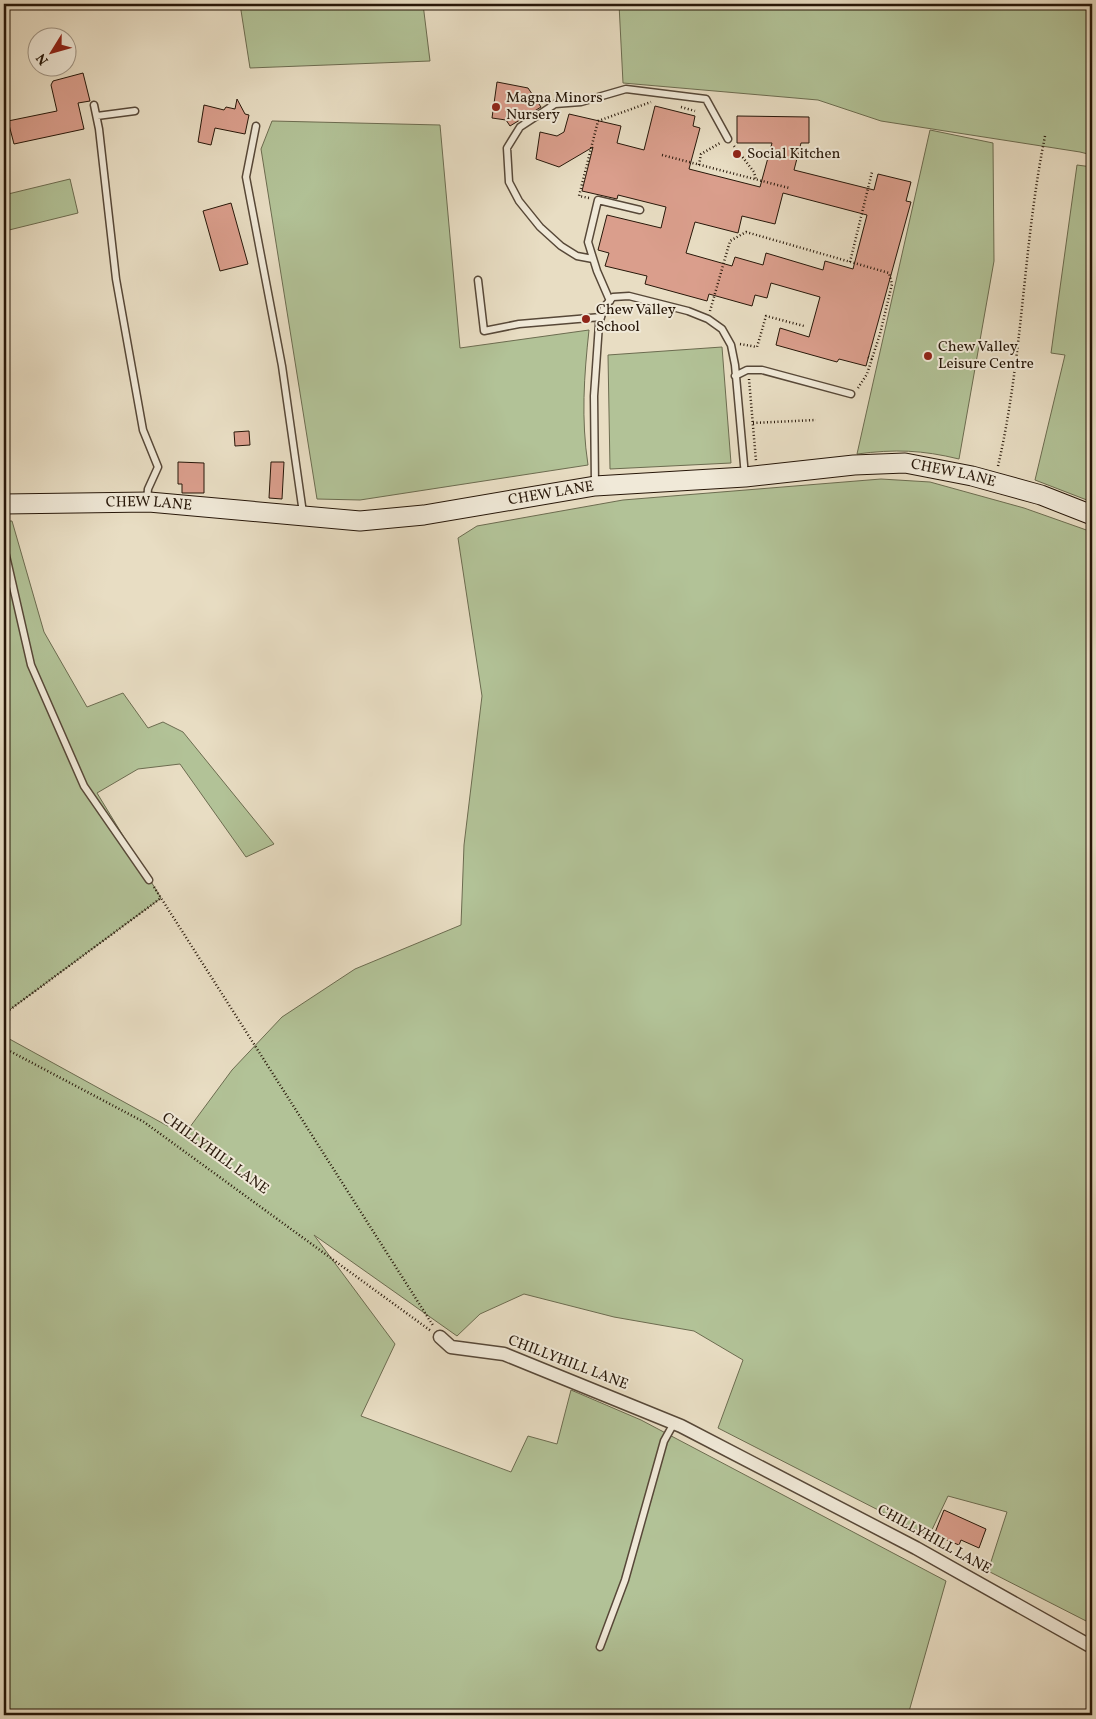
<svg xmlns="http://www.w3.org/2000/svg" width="1096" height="1719" viewBox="0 0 1096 1719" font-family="Vollkorn,serif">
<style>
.green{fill:#b2c297;stroke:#6c6c50}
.building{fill:#da9e8c;stroke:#271709;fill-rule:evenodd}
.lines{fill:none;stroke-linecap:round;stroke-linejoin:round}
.service-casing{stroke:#574838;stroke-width:9}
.minor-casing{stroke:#574838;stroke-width:15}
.secondary-casing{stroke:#271709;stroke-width:21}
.path{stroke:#271709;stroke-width:2.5;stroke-dasharray:1 2.5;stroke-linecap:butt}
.service{stroke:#f0e9d8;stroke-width:6}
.minor{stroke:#f0e9d8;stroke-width:12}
.secondary{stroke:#f0e9d8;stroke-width:19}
.poi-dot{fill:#8f2418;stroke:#f0e9d8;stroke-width:2}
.labels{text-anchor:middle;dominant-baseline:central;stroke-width:4;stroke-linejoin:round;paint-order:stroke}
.poi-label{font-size:15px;fill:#271709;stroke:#f0e9d8;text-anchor:start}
.street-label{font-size:15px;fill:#271709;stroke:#f0e9d8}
</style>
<rect width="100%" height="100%" fill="#e8ddc3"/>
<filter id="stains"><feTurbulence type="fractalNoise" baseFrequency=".004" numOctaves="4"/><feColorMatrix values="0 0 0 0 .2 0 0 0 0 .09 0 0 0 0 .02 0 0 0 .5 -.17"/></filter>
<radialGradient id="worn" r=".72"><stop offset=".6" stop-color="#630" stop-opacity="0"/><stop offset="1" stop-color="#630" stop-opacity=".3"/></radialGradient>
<path class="green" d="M240,4H423L430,61L250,68Z
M619,4H1092V155L1080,152L881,121L818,100L623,83Z
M272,121L440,125L460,348L589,330C584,376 581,419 588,465L360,500L317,499L261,149Z
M930,130L993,143L994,261L959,459C922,450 895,449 857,454Z
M1077,165L1092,167V502L1035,480L1065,355L1051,353Z
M70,179L78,213L5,231L4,195Z
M722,347L731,463L610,469L608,355Z
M881,479L930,482L1024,508L1092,532V1624L988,1571L1007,1512L948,1496L929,1536L718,1428L743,1360L694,1331L614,1317L524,1294L480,1314L457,1336L314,1235L395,1344L361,1416L511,1472L528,1436L557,1444L571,1390L641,1420L946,1581L908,1715H4V1036L184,1135L232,1070L282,1017L355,969L461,925L464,845L482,696L458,538L477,526L623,500Z
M4,521H12L44,632L87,707L123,693L148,728L163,722L183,732L274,844L246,857L180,764L138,769L97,793L161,898L4,1014Z"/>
<path class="building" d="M83,73L90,101L78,103L84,129L14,144L8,121L57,111L51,85L53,81Z
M497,82L528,88L541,107L510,126L506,120L492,118Z
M237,99L245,114L249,115L245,134L215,128L211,145L198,142L204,105L224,110L226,107L235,109Z
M655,106L695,116L693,126L700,128L689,169L760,187L772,143H737V116L809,117V143H801L794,170L874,190L878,174L911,182L906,201L911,202L866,366L839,359L837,362L776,345L780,328L809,337L820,297L771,283L767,298L755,295L752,306L709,294L707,301L645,284L647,276L605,266L609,253L598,250L607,215L661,228L666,207L618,195L617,199L582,191L593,147L559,167L536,159L540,132L557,136L564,132L569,114L621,126L617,143L644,150ZM783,193L867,215L853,269L825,261L823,270L766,253L763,265L735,257L732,266L686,253L695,222L738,233L742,216L775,224Z
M231,203L248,264L220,271L203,211Z
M249,431L250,445L235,446L234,432Z
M178,462L204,463V493H182V484H178Z
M271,462H284L282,499L269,498Z
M944,1510L986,1529L979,1548L961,1540L959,1545L934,1535Z"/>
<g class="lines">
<g class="service-casing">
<path id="service" d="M94,105L99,129L116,279L143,430L158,467L148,489L147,500
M97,116L135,111
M256,126L246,177L282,366L303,513
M593,259L577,256L561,246L540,227L519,201L509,182L507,148L520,127L555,104L581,102L626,89L706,99L728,139
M478,280L484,331L519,324L601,317
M610,301L597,271L588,242L598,200L640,210
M735,376L747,370H762L851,394
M595,485L594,396L599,324L604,307L613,297L629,296L688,311L708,319L722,329L731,345L735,365L745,476
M4,547L31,665L84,786L149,880
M600,1647L625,1580L664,1441L674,1423"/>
</g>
<g class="minor-casing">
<path id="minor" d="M440,1337L451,1347L504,1354L681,1426L916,1548L1092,1647"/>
</g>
<g class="secondary-casing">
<g id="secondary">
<path id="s1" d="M4,504L149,502L360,521L424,515L595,486L745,477L854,465L905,463L972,476L1041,495L1092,515"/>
</g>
</g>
<path class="path" d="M681,107L695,111
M734,146L754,172L756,180
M662,155L789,188
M699,165L701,154L720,143
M589,198L579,196L598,121L651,102
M850,262L872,172
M710,311L730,241L746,232L889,273L892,284L880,334L867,374L858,388
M740,344L757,347L766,316L804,326
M868,357L873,360
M749,379L756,461
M753,423L816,420
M998,466C1023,358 1023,245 1045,136
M154,887L434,1327
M4,1014L161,898
M4,1048L144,1122L431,1331"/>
<use href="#service" class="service"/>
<use href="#minor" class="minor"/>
<use href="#secondary" class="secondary"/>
</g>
<g class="poi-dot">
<circle cx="496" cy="107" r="5"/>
<circle cx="737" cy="154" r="5"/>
<circle cx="586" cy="319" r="5"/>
<circle cx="928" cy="356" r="5"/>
</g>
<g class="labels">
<g class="poi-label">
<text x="506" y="98">Magna Minors<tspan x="506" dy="17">Nursery</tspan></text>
<text x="747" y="154">Social Kitchen</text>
<text x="596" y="310">Chew Valley<tspan x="596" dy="17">School</tspan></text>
<text x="938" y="347">Chew Valley<tspan x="938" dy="17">Leisure Centre</tspan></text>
</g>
<g class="street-label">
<text stroke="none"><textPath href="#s1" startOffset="955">CHEW LANE</textPath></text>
<text stroke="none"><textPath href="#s1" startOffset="550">CHEW LANE</textPath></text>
<text stroke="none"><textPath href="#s1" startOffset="145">CHEW LANE</textPath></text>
<text transform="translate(215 1154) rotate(36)">CHILLYHILL LANE</text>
<text transform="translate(568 1363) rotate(21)">CHILLYHILL LANE</text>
<text transform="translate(934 1540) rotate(29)">CHILLYHILL LANE</text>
</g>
</g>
<rect width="1096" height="1719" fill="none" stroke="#e8ddc3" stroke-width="20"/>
<rect x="5" y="5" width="1086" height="1709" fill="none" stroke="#271709" stroke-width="2.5"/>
<rect x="10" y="10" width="1076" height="1699" fill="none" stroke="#271709"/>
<g transform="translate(52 52) rotate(233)"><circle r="24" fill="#f0e9d8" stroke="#a09585"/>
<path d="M0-4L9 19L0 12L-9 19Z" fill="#8f2418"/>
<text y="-8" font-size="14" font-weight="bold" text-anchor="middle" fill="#271709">N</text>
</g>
<rect width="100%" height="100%" filter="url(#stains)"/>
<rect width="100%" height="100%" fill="url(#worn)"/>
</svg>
